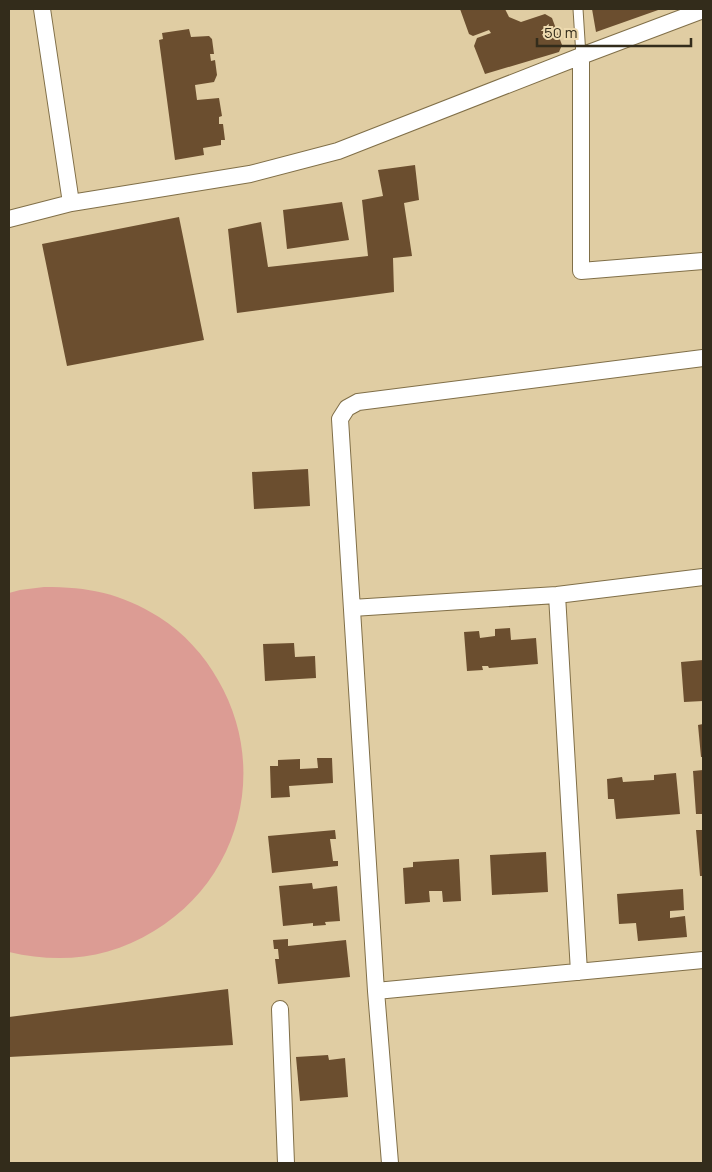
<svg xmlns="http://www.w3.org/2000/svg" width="712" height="1172" viewBox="0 0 712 1172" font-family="Manrope,sans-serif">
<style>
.park{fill:#dc9c94}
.building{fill:#6b4e2f}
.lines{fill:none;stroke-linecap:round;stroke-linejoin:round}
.lane-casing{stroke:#806f48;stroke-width:11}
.street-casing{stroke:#806f48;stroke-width:18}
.lane{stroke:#fff;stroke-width:9}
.street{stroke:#fff;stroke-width:16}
</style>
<rect width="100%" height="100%" fill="#e0cda3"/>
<path class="park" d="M44,587C89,587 120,593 159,617C184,633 204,655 218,680C269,767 241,879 154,931C109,959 60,964 9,952V593L20,590Z"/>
<path class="building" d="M460,9H505L509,17L521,22L545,14L552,18L562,45L559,52L485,74L474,46L477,38L491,33L489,30L473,36L469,34Z
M592,9H661L596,32Z
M189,29L191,37L209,36L212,39L214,54H210L211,61L215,60L217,75L214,82L195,85L197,100L219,98L222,116L219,117V124H223L225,140H221V145L203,148L204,155L175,160L159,40L163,39L162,33Z
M415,165L419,200L404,203L412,256L393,258L394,292L237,313L228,229L261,222L268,267L368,256L362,200L383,196L378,170Z
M342,202L349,240L287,249L283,210Z
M179,217L204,340L67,366L42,244Z
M308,469L310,506L254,509L252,472Z
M510,628L511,640L536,638L538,664L489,668L488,666H482L483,670L467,671L464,632L479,631L480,638L495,636V629Z
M294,643L295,657L315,656L316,678L265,681L263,644Z
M703,660V701L684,702L681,662Z
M703,724V757H701L698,725Z
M317,758H332L333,783L289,786L290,797L271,798L270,766H278V760L300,759V769L318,768Z
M703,770V814H696L693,771Z
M676,773L680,814L616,819L614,799H608L607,779L622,777L623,782L654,780V775Z
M335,830L336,839H330L333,861H338V866L272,873L268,836Z
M696,830H703V876H700Z
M546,852L548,892L492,895L490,855Z
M459,859L461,901L443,902L442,891H429L430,902L405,904L403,868L413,867V862Z
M312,883L313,889L337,886L340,921L325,922L326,925L313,926V923L283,926L279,886Z
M683,889L684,910L670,911V918L685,916L687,937L638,941L636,923L619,924L617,894Z
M288,939V946L346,940L350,977L278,984L275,959H279L278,949H274L273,940Z
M228,989L233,1045L9,1057V1017Z
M328,1055L329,1060L345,1058L348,1097L300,1101L296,1057Z"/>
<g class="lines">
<g class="lane-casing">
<path id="lane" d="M578,9L581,56"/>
</g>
<g class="street-casing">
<path id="street" d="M42,9L71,203
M581,56V271L703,261
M9,219L71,203L250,174L338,151L581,56L703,10
M557,595L579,972
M352,608L557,595L703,577
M376,991L703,960
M280,1009L286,1163
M390,1163L376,991L340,419L347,408L358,402L703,358"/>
</g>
<use href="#lane" class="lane"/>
<use href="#street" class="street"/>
</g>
<rect width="712" height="1172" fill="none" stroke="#332c1b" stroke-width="20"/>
<path d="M537 38v8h154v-8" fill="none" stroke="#332c1b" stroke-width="2.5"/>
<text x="544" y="38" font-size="15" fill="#332c1b" stroke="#eddaaf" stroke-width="4" paint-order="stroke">50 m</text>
</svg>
